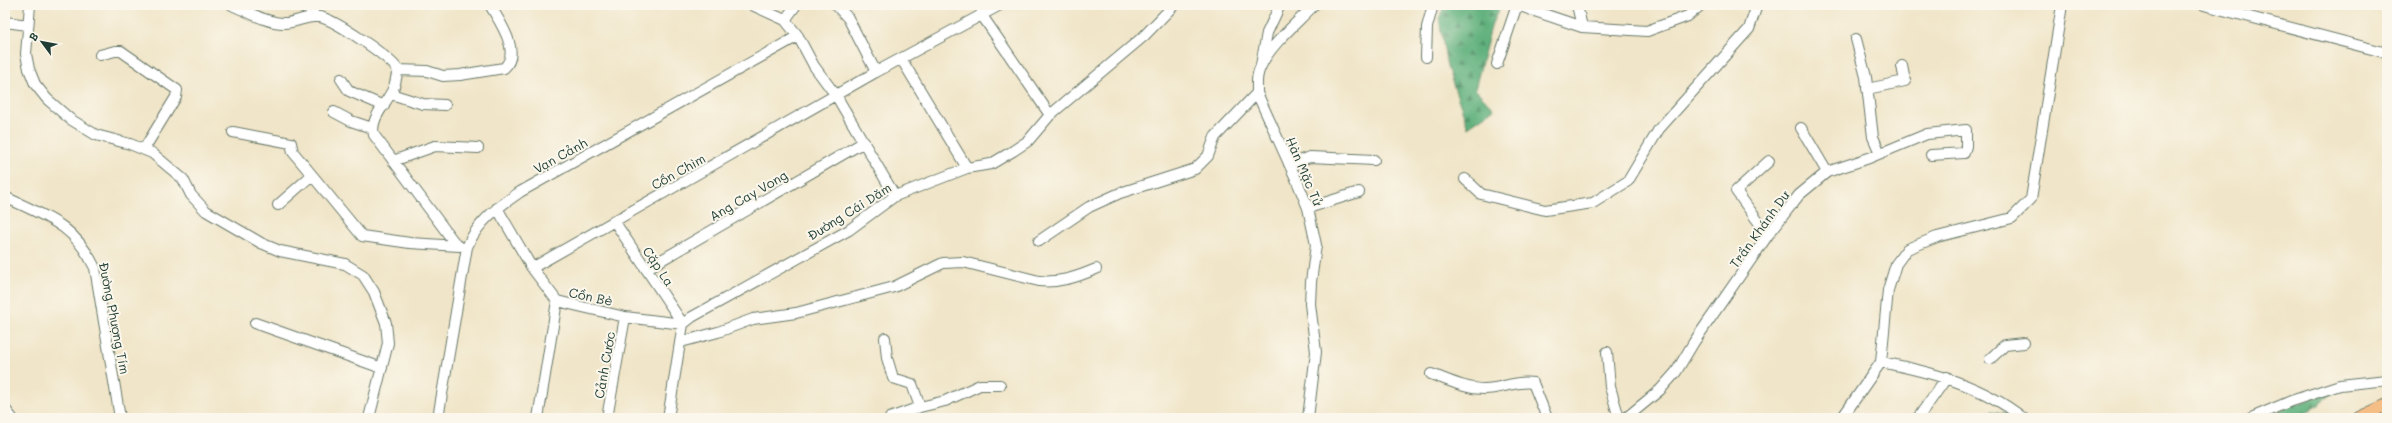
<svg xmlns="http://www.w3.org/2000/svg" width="2392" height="423" viewBox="0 0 2392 423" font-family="Mali,sans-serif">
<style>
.forest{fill:url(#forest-firs);stroke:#407758}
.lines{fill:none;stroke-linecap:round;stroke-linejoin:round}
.minor-casing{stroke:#687868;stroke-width:12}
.major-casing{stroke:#687868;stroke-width:14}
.minor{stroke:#fff;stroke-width:10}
.major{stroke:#f6be87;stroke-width:12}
.labels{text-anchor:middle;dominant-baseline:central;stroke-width:4;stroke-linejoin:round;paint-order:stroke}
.street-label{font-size:13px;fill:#1f3d34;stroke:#fbf7ec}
</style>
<defs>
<pattern id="forest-firs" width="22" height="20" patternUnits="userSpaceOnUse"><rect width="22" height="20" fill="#61b17d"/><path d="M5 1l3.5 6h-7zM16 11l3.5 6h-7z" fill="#4f9167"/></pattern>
</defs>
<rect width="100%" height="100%" fill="#fbf7ec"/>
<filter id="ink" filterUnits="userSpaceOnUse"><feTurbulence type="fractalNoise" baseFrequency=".025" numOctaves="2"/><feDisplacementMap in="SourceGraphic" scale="8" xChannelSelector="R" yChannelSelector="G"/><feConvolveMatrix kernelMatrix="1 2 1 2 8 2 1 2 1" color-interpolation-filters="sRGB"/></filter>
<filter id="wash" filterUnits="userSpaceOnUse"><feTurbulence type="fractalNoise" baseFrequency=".012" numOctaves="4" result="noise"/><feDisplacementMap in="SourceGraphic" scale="16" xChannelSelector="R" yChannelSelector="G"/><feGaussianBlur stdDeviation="0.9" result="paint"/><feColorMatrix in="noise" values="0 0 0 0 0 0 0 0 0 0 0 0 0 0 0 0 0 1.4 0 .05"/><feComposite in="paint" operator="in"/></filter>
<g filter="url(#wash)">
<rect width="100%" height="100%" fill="#f0e5c8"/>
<path class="forest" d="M1446,5H1501L1492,23L1475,89L1494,109L1468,127L1447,67L1439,18Z
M2338,390L2299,418H2263L2293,404Z
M1992,411L2009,414L2014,418H1987Z"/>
</g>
<g filter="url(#ink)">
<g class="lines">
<g class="minor-casing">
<path id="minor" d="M30,5L26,54L29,69L35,84L47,99L70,119L96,135L130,144L152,153L183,179L191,195L206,211L261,243L280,251L345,264L363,275L374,292L386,323L388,343L369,418
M232,5C247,11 266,23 284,23C295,23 308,15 320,17C335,20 390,57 398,70C396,76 396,83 393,89C387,103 369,119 374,135L457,246
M306,5L316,17
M752,5L785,20
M836,5L848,18L876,72
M1577,5L1582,27
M2204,5L2387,53
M983,10L981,14L1050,115
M5,22L28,25
M798,36L814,66L837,97L895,196
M1856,39L1866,77L1873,137L1880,153
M100,55L115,51H121L177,90L176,97L144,149
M1426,57L1427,27L1433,5
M902,60L967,168
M1497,64L1517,5L1582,27L1647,31L1688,16L1701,5
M1261,65L1267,33L1280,5
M398,70L427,71L443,76L460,75L504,68C522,52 499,21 490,5
M341,79L349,91L384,106
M1867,89L1905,81L1902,66
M391,94L423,104L445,105
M334,112L351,121L372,128
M1801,128L1827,172
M233,132L291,143L293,152L362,236L410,243L459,246
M393,161L435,146L478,148
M1289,164L1310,157L1374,160
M1465,179L1481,194L1545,210L1593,203L1628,181L1659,129L1749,29L1757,5
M5,197C47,217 74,224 95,268L120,418
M278,205L312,175
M497,208L532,268L557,301L625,317L683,324
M1308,208L1359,192
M614,221L683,324
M1768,235L1736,191L1769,161
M1039,241L1089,207L1120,193L1195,169L1208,156L1215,137L1257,93
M532,268L876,72L1000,5
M646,269L864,142
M255,323L382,368
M885,338L887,358L893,378L912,384L920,407
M681,342L718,332L753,319L796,313L894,287L943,263L963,262L1039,281C1060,283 1077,277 1096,269
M1607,352L1610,387L1619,418
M1990,359L2005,345L2024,343
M1881,362C1931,372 1982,385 2023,418
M1431,374C1448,380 1466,389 1484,389C1501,389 1517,380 1533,383L1547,418
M5,409L12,418
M438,418L467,247C478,221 498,207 520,192L798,36L785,20L796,5
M538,418L557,301
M607,418L625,317
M668,418L683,324L692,317L849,230L895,196L967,168L991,164L1013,151L1028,141L1050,115L1144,36L1174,5
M890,418L920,407L945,401L980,385H1000
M1308,418L1316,352L1310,304L1311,282L1316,245L1308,208L1297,181L1257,93C1257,83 1256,75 1261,66C1270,45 1298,22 1314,5
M1626,418L1660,390L1676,372L1694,342L1768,235L1799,195L1827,172L1869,158L1927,134L1966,130V146L1964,153L1931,155
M1842,418L1881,362L1888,290L1896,264L1907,249L1937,237L2012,218L2031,199L2062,5
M1918,418L1947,377
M2251,418L2291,401L2340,385L2387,380"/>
</g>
<g class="major-casing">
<path id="major" d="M2359,418L2387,405"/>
</g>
<use href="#minor" class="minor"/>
<use href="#major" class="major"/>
</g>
</g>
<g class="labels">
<g class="street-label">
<text transform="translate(560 155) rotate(-29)">Vạn Cảnh</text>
<text transform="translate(678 171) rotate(-29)">Cồn Chìm</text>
<text transform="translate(1305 171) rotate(67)">Hàn Mặc Tử</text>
<text transform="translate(748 195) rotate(-30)">Ang Cay Vong</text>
<text transform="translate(849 211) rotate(-32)">Đường Cái Dăm</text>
<text transform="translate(1759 229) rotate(-54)">Trần Khánh Dư</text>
<text transform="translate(659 266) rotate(56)">Cặp La</text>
<text transform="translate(591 296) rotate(12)">Cồn Bè</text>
<text transform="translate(115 318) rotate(79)">Đường Phượng Tím</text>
<text transform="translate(604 365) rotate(-80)">Cảnh Cước</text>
</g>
</g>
<rect width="2392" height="423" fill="none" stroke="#fbf7ec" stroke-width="20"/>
<g transform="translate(42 42) rotate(302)" stroke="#fbf7ec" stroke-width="3" paint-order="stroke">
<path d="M0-3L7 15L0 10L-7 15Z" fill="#1f3d34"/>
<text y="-6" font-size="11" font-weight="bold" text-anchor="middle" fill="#1f3d34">B</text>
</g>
</svg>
